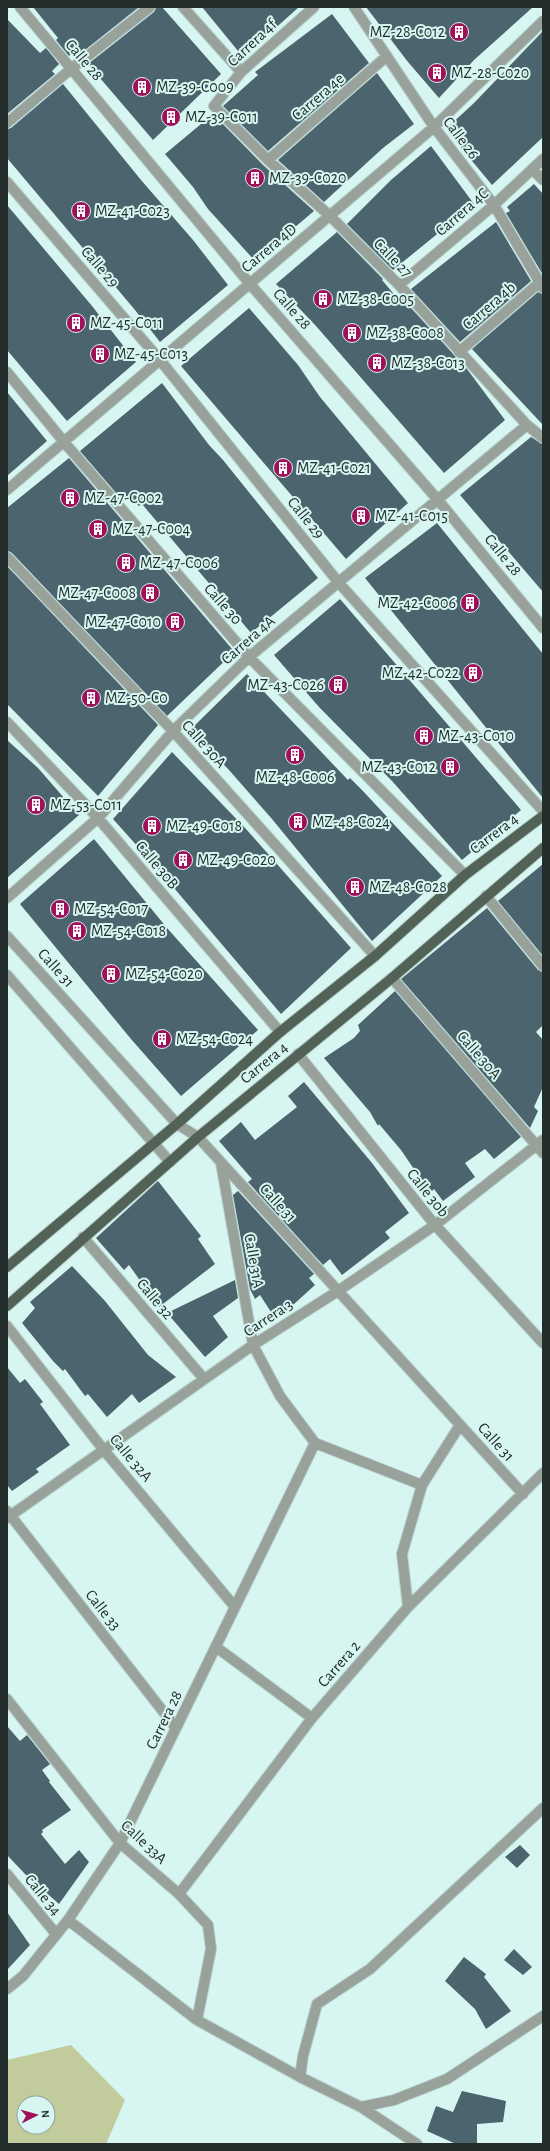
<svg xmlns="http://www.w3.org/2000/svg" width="550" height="2151" viewBox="0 0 550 2151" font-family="'Alegreya Sans',sans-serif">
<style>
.green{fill:#c2cb9c;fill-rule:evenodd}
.building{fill:#4c646d}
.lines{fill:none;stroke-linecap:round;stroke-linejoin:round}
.minor-casing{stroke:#b7d1ce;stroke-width:12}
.major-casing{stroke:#b7d1ce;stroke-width:12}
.minor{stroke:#98a19a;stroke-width:10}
.major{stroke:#536256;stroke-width:10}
.labels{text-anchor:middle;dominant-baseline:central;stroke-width:4;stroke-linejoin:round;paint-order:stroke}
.poi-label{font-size:16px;fill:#232e2c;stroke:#d7f5f1;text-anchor:start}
.street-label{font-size:16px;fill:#232e2c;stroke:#d7f5f1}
</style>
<rect width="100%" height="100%" fill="#d7f5f1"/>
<path class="green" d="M71,2045L125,2100L106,2144H7V2060ZM24,2103H48V2127H24Z"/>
<path class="building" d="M33,7H139L75,58L71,54L69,56L56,40L58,38Z
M156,7H162L221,74L153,140L88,64L154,12Z
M202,7H299L243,57Z
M366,7H533L474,60L439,98L408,62Z
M332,14L369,63L268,151L223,106L258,75L255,72Z
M7,19L40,53L46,48L59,64L52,71L55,74L7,114Z
M543,31V137L492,185L448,132V127L474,103Z
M377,73L414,124L383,148L324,202L278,160Z
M63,84L141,180L193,240L228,285L160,342L135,310L7,158V129L11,128Z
M213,114L263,165L314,211L255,261L208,209L193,187L165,154Z
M431,146L474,204L393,270L347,224L391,180Z
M534,184L543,194V275L506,213L510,211L507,207Z
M7,205L92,306L136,362L67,421L7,350Z
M496,222L531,281L460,342L411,289Z
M337,232L383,279L382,280L398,299L401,297L467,369L505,420L444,473L316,326L276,284Z
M538,292L543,294V425L472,349Z
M249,308L298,365L320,397L408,503L346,559L181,366Z
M162,383L209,445L223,460L318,578L251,633L142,504L139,506L129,496L123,501L80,451Z
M7,392L47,441L7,476Z
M531,437L543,444V592L460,495Z
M69,458L232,649V654L167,716L12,553L7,551V508Z
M437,523L543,654V798L365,578Z
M7,566L158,725L98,796L7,704Z
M340,599L521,810L462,860L392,781L319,707L274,655Z
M247,674L348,780L350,778L362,790L442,876L372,941L272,819L229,770L190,730Z
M7,740L38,768L79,815L7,878Z
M172,752L246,829L351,948L281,1014L157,868L113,819Z
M94,839L167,928L258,1030L181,1096L131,1039L20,904Z
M543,864V956L498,901Z
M487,908L538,970L543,972V1025L536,1032L543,1040V1087L534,1107L538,1111L530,1128L401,979Z
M395,991L521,1137L494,1159L485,1149L465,1163L475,1177L443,1201L434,1189L432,1191L418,1175L401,1150L379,1124L378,1126L370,1112L324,1058L354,1038L360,1031L358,1025Z
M304,1082L372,1163L409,1213L385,1232L390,1238L342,1275L330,1259L323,1265L248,1182L252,1179L219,1141L241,1122L255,1140L297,1107L288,1096Z
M158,1181L201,1236L198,1239L215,1264L159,1307L129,1265L124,1270L96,1238Z
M238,1191L314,1274L309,1278L315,1285L283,1314L279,1307L271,1312L260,1295L255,1299L250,1289L233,1195Z
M72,1266L105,1301L148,1355L176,1377L139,1403L132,1394L107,1417L88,1394L85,1396L65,1369L63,1371L53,1361L22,1323L35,1308L30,1302Z
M235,1280L238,1298L213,1316L228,1337L205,1357L167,1313Z
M7,1367L20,1383L25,1379L43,1402L40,1404L70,1445L36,1469L39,1472L12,1491L7,1485Z
M7,1726L20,1741L27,1735L50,1764L42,1770L50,1781L49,1782L71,1810L42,1830L43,1832L41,1834L65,1864L79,1850L89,1862L59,1904L25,1874L7,1855Z
M520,1845L530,1855L517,1868L505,1857Z
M7,1912L30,1945L7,1970Z
M514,1949L532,1967L523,1975L504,1960Z
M464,1957L486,1974L484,1977L511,2011L486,2029L475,2009L445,1981Z
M462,2091L506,2101L503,2122L477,2124V2144H456L427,2131L436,2106L453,2112Z"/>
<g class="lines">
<g class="minor-casing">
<path id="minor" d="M20,7L250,284L438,500L543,628
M183,7L241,72
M314,7L241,72L214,106L268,160L330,216L399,285L527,425L543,438
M354,7L434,127L494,205L543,288
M7,123L71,69L150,7
M268,160L387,56
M532,169L543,180
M7,182L160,360L339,583L543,811
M399,285L494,205L543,159
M459,352L539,283
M7,372L64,442L249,657L465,875
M7,490L434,127L543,21
M7,557L173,731L375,956
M7,722L98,818L280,1032
M486,896L543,966
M7,898L98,818L173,731L249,657L527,425
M7,936L177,1124L198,1137L523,1494
M7,975L170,1162
M392,978L543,1153
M298,1054L435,1225L543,1343
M221,1163L253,1345L280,1396L315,1443
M83,1237L204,1379
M7,1326L103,1449L235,1607
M315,1443L422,1485
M7,1511L176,1728
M7,1518L253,1345L338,1291L435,1225L543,1140
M408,1607L402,1554L422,1485L460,1425
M216,1647L312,1718
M7,1699L120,1843L179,1894L208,1925L211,1949L197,2020
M543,1808L370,1969L317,2004L303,2056L300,2077L361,2107L394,2100L447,2079L543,2016
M7,1874L56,1934
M179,1894L312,1718L408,1607L543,1473
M68,1920L197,2020L300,2077
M7,1989L23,1976L68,1920L120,1843L315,1443
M361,2107L417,2144"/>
</g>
<g class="major-casing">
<path id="major" d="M7,1267L177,1124L280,1032L375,956L465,875L543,816
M7,1306L198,1137L392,978L543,848"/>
</g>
<use href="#minor" class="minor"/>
<use href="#major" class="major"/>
</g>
<defs>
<g id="building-disc" transform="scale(1)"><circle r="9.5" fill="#a01058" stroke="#d7f5f1"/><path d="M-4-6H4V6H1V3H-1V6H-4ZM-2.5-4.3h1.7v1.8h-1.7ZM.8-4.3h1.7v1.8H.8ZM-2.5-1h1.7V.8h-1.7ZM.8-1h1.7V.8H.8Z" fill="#fff"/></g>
</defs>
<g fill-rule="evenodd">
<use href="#building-disc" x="459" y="32"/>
<use href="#building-disc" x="437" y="73"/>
<use href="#building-disc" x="142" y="87"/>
<use href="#building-disc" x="171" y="117"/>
<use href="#building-disc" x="255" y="178"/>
<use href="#building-disc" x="81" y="211"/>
<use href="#building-disc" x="323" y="299"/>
<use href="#building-disc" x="76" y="323"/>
<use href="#building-disc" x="352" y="333"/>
<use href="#building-disc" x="100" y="354"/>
<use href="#building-disc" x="377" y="363"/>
<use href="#building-disc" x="283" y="468"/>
<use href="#building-disc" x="70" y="498"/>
<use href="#building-disc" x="361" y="516"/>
<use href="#building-disc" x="98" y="529"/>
<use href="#building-disc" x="126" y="563"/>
<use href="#building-disc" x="150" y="593"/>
<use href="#building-disc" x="470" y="603"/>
<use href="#building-disc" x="175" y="622"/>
<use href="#building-disc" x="473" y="673"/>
<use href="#building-disc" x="338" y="685"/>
<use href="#building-disc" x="91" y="698"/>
<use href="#building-disc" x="424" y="736"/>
<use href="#building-disc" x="295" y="755"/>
<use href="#building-disc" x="450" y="767"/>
<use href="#building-disc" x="36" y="805"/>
<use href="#building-disc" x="298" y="822"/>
<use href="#building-disc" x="152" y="826"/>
<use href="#building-disc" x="183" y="860"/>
<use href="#building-disc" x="355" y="887"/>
<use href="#building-disc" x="60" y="909"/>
<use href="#building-disc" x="77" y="931"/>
<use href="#building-disc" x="111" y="974"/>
<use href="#building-disc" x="162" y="1039"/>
</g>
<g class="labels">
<g class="poi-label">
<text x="445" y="32" text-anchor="end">MZ-28-C012</text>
<text x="451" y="73">MZ-28-C020</text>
<text x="156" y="87">MZ-39-C009</text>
<text x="185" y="117">MZ-39-C011</text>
<text x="269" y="178">MZ-39-C020</text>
<text x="95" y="211">MZ-41-C023</text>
<text x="337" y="299">MZ-38-C005</text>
<text x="90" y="323">MZ-45-C011</text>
<text x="366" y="333">MZ-38-C008</text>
<text x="114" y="354">MZ-45-C013</text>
<text x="391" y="363">MZ-38-C013</text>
<text x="297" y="468">MZ-41-C021</text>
<text x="84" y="498">MZ-47-C002</text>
<text x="375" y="516">MZ-41-C015</text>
<text x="112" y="529">MZ-47-C004</text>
<text x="140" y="563">MZ-47-C006</text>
<text x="136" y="593" text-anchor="end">MZ-47-C008</text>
<text x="456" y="603" text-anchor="end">MZ-42-C006</text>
<text x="161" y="622" text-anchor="end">MZ-47-C010</text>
<text x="459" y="673" text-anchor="end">MZ-42-C022</text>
<text x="324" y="685" text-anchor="end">MZ-43-C026</text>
<text x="105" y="698">MZ-50-C0</text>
<text x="438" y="736">MZ-43-C010</text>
<text x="436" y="767" text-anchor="end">MZ-43-C012</text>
<text x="295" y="777" text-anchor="middle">MZ-48-C006</text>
<text x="50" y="805">MZ-53-C011</text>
<text x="312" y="822">MZ-48-C024</text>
<text x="166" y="826">MZ-49-C018</text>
<text x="197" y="860">MZ-49-C020</text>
<text x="369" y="887">MZ-48-C028</text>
<text x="74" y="909">MZ-54-C017</text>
<text x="91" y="931">MZ-54-C018</text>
<text x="125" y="974">MZ-54-C020</text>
<text x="176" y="1039">MZ-54-C024</text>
</g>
<g class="street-label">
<text transform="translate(252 43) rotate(-43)">Carrera 4f</text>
<text transform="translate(84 60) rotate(50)">Calle 28</text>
<text transform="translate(318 97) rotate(-41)">Carrera 4e</text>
<text transform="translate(461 138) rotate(53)">Calle 26</text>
<text transform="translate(462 212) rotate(-41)">Carrera 4C</text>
<text transform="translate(269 248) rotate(-40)">Carrera 4D</text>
<text transform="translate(393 258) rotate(46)">Calle 27</text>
<text transform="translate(100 267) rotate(49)">Calle 29</text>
<text transform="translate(489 306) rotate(-41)">Carrera 4b</text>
<text transform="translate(292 309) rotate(49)">Calle 28</text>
<text transform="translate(306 518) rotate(51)">Calle 29</text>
<text transform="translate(503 555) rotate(51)">Calle 28</text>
<text transform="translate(223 604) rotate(49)">Calle 30</text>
<text transform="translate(248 640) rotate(-41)">Carrera 4A</text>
<text transform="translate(204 744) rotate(48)">Calle 30A</text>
<text transform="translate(494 834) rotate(-37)">Carrera 4</text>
<text transform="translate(157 865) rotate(50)">Calle 30B</text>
<text transform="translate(56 968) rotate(48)">Calle 31</text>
<text transform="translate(479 1055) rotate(49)">Calle 30A</text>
<text transform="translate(264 1063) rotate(-39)">Carrera 4</text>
<text transform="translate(428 1193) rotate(51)">Calle 30b</text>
<text transform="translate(278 1203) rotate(48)">Calle 31</text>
<text transform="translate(254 1261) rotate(80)">Calle 31A</text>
<text transform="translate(155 1299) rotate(50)">Calle 32</text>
<text transform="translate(268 1318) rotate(-33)">Carrera 3</text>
<text transform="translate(496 1442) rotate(48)">Calle 31</text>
<text transform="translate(131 1458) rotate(50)">Calle 32A</text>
<text transform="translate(103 1610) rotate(52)">Calle 33</text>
<text transform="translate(339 1664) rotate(-49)">Carrera 2</text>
<text transform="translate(164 1720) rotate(-64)">Carrera 28</text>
<text transform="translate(144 1842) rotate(43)">Calle 33A</text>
<text transform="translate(43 1895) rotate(51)">Calle 34</text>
</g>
</g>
<rect width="550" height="2151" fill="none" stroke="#232e2c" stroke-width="16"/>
<g transform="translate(36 2115) rotate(84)"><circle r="19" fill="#d7f5f1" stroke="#8fa5a2"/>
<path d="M0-3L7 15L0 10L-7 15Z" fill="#a01058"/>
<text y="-6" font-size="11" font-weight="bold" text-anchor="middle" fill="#232e2c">N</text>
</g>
</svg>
